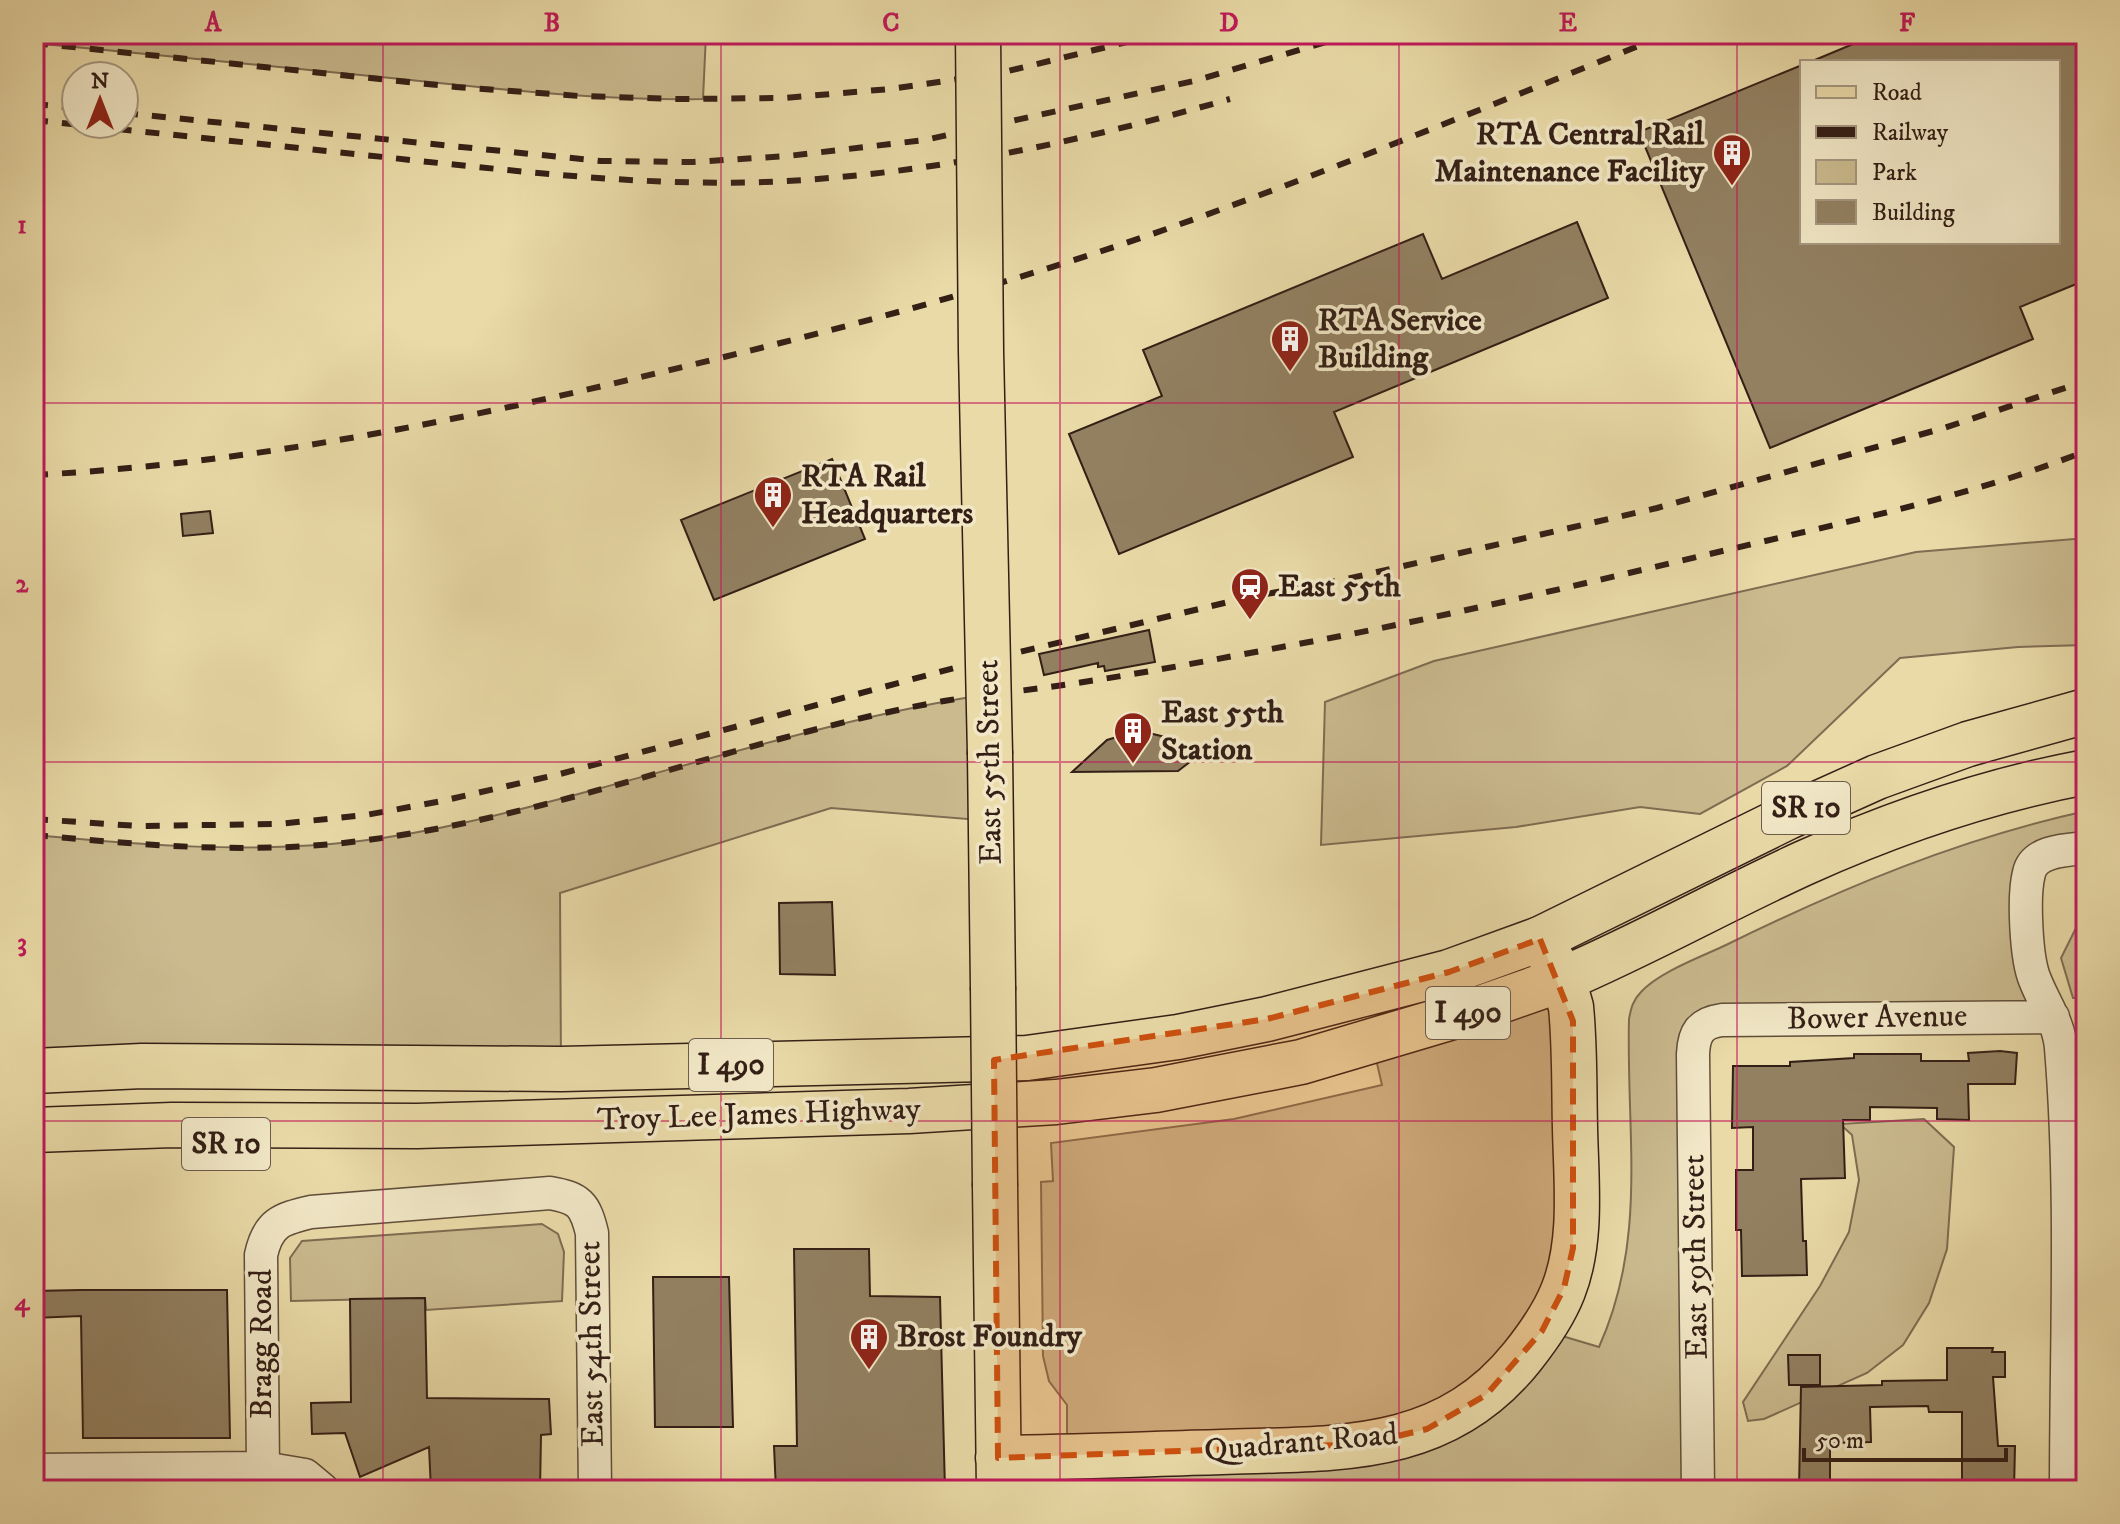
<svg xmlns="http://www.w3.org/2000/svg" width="2120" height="1524" viewBox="0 0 2120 1524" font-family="'IM FELL DW Pica',serif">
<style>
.green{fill:#caba8e;stroke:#7f6c52;stroke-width:2}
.building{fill:#928061;stroke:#341f16;stroke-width:2}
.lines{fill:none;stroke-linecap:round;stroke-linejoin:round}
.street-casing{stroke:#614e3a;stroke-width:35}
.primary-casing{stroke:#341f16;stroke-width:47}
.highway-casing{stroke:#341f16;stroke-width:47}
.street{stroke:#f1e7c6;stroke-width:32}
.primary{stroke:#e9daa7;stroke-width:44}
.highway{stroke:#e9daa7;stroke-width:44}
.rail{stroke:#341f16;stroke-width:6;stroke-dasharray:14 14;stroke-linecap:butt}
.primary-bridge-casing{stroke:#341f16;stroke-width:47;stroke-linecap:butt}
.primary-bridge{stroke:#e9daa7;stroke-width:44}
.marked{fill:#cd500e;fill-opacity:0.2;stroke:#cd500e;stroke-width:6;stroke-dasharray:16 10;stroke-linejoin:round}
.grid{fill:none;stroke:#c2185b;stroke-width:2;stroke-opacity:0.55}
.labels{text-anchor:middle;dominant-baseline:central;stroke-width:7;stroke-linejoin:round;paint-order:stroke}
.shield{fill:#f1e7c6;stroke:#6d5b4b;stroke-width:2}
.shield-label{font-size:30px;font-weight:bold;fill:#341f16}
.poi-label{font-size:32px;font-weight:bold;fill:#341f16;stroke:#f1e7c6;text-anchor:start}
.street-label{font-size:32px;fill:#341f16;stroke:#f1e7c6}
.neatline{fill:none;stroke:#c2185b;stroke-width:3}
.grid-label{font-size:26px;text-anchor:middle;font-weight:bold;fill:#c2185b}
</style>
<rect width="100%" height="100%" fill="#e9daa7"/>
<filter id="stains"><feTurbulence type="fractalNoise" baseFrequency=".0025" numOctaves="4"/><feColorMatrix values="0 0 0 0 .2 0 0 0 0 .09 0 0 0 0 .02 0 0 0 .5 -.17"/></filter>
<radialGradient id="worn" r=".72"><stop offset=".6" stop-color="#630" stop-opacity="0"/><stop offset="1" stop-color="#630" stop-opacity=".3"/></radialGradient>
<path class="green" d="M34,34H706L703,99C605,101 508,90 411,80C285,68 159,56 34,43Z
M2086,538V645L2018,647L1900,658L1787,766L1700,814L1640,807L1516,827L1321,845L1325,702L1434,661L1916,552Z
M989,694L992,821L831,808L560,893L561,1069L34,1063V835C142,845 251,854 360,841C438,832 514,811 590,791C722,756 854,715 989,694Z
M2086,811V848L2031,865L2053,1017L1708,1023L1698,1490H1067V1405L1049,1381L1043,1356L1041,1182L1053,1181L1051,1143L1234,1119L1382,1085L1372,1042L1563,979L1576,1189L1542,1330L1599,1347C1648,1238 1626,1134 1629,1019C1631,1008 1633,1000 1641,992C1659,972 1701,957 1726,945C1842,888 1959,839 2086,811Z
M2083,888L2086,889V998H2073L2061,958L2078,924Z
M1924,1119L1954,1147L1947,1249L1929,1303L1903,1345L1867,1373L1764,1419L1748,1421L1743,1402L1820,1286L1849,1232L1859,1180L1852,1135L1840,1124Z
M542,1224L558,1234L564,1252L562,1301L426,1310L425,1298L291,1301L290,1258L302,1241Z"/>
<path class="building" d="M1877,34H2086V280L2020,307L2033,339L1770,448L1639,132L1802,65V242H2058V62H1810Z
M1577,222L1608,298L1334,412L1353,457L1119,554L1069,434L1162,396L1143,350L1423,234L1442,279Z
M832,459L865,539L714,600L681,520Z
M210,511L213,533L183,536L181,514Z
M1149,630L1155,662L1105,671L1104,666L1098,667V663L1044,675L1039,654Z
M1149,733L1169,738L1199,755L1178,771L1072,772L1107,740L1127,734Z
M832,902L835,975L780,974L779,903Z
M2000,1051L2017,1053L2015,1084H1968L1969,1120L1937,1119V1108L1870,1107V1120H1843L1845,1178L1801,1179L1803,1241H1806L1807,1275L1742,1276L1741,1230H1736V1170H1753V1127L1732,1128L1733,1066H1790V1062L1854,1058V1054H1921V1061H1969L1968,1053Z
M794,1249H869L870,1296L940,1297L945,1490H776L774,1446H797Z
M653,1277H729L733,1427H655Z
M80,1290H227L230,1438H83L81,1316L34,1318V1291Z
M425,1298L427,1398L549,1399L551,1434L541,1435L540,1490H431L429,1447L360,1477L345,1433L312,1434L311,1403L351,1402L350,1299Z
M1947,1348H1993L1992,1352H2005V1377H1993L1998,1446H2015L2014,1490H1962V1412H1929L1928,1406L1870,1407L1871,1442L1830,1443V1489H1799L1801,1387L1882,1385V1381L1947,1380Z
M1788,1355H1820V1385H1789Z"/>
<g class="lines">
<g class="street-casing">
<path id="street" d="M263,1468L261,1255C268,1223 281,1219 311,1212L550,1193C579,1198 585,1204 592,1233L595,1490
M34,1470L263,1468L305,1475L323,1490
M1698,1490L1693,1054C1694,1033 1700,1023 1722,1020L2053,1017
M2066,1490C2066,1343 2073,1194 2061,1048C2059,1023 2044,1003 2035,980C2026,959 2023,896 2029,873C2034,850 2068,850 2086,848"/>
</g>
<g class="primary-casing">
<path id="primary" d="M990,754L993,987
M1563,979C1645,944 1723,900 1804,863C1893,823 1990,790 2086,772
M995,1186L999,1490
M998,1458C1073,1457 1148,1454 1222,1452C1337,1448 1443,1456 1522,1357C1538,1337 1554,1314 1563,1291C1583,1241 1576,1180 1575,1128C1574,1088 1575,1047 1571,1007L1563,979L1540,939L1788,817L1877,777L1968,744L2086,711"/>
</g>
<g class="highway-casing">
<path id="highway" d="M34,1071L142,1066L561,1069L1027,1058L1178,1037L1267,1019L1449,972L1540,939
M34,1130L172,1125L417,1126L909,1111L1056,1102L1156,1090L1301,1062L1466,1013L1563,979"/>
</g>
<use href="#street" class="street"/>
<use href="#primary" class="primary"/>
<use href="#highway" class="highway"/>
<path class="rail" d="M34,43L456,87L579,96L679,99L784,98L890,89L1000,73L1160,34
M34,104L76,108
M124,113L601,161L693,162L788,156L925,140L1194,81L1353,34
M34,120C163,134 292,147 420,161C535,173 649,186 765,182C923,176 1079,142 1230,99
M34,475C228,465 418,429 607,385C799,340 989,292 1175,226C1341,167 1504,100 1668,34
M34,819L138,826L278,824L366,815L442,801L560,774L969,664L1245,598L1342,580L1657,508L1944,428L2086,381
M34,835C142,845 252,855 360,841C559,816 747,736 944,701C979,695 1014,692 1049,687C1136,675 1222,658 1309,642C1450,616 1590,582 1731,549C1850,521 1972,496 2086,451"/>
<g class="primary-bridge-casing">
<path id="primary-bridge" d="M978,34L981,351L990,754
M993,987L995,1186"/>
</g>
<use href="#primary-bridge" class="primary-bridge"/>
</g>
<path class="marked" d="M1540,939L1573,1021V1248L1564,1288L1542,1331L1486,1395L1427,1429L1364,1444L998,1458L994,1060L1267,1019L1449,972Z"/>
<path class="grid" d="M383,34V1490M721,34V1490M1060,34V1490M1399,34V1490M1737,34V1490M34,403H2086M34,762H2086M34,1121H2086"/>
<defs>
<g id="building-pin" transform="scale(2)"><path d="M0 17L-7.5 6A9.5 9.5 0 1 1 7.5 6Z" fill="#8f2418" stroke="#f1e7c6"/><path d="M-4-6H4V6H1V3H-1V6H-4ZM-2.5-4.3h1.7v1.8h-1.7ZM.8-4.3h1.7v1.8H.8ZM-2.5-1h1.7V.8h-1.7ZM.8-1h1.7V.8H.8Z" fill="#fff"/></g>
<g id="station-pin" transform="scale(2)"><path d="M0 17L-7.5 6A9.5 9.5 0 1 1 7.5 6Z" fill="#8f2418" stroke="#f1e7c6"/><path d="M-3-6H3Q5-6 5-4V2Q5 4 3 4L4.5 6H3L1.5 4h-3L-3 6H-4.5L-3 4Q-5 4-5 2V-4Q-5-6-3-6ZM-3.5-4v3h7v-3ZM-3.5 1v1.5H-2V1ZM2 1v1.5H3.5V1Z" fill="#fff"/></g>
</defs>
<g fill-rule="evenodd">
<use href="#building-pin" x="1732" y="153"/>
<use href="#building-pin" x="1290" y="339"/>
<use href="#building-pin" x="773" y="495"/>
<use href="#station-pin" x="1250" y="587"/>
<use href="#building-pin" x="1133" y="731"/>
<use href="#building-pin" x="869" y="1337"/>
</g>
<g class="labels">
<g class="shield">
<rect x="1762" y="782" width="88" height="52" rx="6"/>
<rect x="1426" y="987" width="84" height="52" rx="6"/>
<rect x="689" y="1039" width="84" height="52" rx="6"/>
<rect x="182" y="1118" width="88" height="52" rx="6"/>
</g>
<g class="shield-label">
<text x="1806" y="808">SR 10</text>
<text x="1468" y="1013">I 490</text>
<text x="731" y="1065">I 490</text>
<text x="226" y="1144">SR 10</text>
</g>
<g class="poi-label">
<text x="1704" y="135" text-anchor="end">RTA Central Rail<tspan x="1704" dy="37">Maintenance Facility</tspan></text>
<text x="1318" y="321">RTA Service<tspan x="1318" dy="37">Building</tspan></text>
<text x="801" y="477">RTA Rail<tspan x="801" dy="37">Headquarters</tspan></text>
<text x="1278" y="587">East 55th</text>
<text x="1161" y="713">East 55th<tspan x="1161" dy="37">Station</tspan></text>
<text x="897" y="1337">Brost Foundry</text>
</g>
<g class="street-label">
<text transform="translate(990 762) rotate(-91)">East 55th Street</text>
<text transform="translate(1877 1018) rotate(-1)">Bower Avenue</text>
<text transform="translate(759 1115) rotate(-2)">Troy Lee James Highway</text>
<text transform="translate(1696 1257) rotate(-91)">East 59th Street</text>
<text transform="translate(262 1344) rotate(-90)">Bragg Road</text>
<text transform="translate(592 1344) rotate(-91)">East 54th Street</text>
<text transform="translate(1301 1443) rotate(-5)">Quadrant Road</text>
</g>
</g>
<rect width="2120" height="1524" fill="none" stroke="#e9daa7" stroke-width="88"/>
<rect x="1800" y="60" width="260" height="184" fill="#f1e7c6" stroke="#a59780" stroke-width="2"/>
<rect x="1816" y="86" width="40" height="12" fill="#e9daa7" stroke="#a59780" stroke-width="2"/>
<text x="1872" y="100" font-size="24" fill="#341f16">Road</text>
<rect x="1816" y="126" width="40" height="12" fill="#341f16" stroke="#a59780" stroke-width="2"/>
<text x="1872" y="140" font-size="24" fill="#341f16">Railway</text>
<rect x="1816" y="160" width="40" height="24" fill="#caba8e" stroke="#a59780" stroke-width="2"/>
<text x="1872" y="180" font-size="24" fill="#341f16">Park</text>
<rect x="1816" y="200" width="40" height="24" fill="#928061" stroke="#a59780" stroke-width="2"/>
<text x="1872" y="220" font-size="24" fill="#341f16">Building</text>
<g transform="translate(100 100)"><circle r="38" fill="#f1e7c6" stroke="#a59780" stroke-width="2"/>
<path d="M0-6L14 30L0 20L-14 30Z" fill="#8f2418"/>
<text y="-12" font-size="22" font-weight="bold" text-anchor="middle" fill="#341f16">N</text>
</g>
<path d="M1804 1448v12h202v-12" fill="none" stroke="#341f16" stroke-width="4"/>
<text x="1816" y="1448" font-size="24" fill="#341f16" stroke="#f1e7c6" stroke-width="6" paint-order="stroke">50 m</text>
<rect x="44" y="44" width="2032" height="1436" class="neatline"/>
<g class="grid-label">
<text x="213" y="31">A</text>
<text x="552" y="31">B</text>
<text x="891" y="31">C</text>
<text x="1229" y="31">D</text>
<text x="1568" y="31">E</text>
<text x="1907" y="31">F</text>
<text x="22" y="233">1</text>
<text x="22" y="592">2</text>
<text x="22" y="951">3</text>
<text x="22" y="1310">4</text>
</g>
<rect width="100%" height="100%" filter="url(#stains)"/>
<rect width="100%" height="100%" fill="url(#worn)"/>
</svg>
